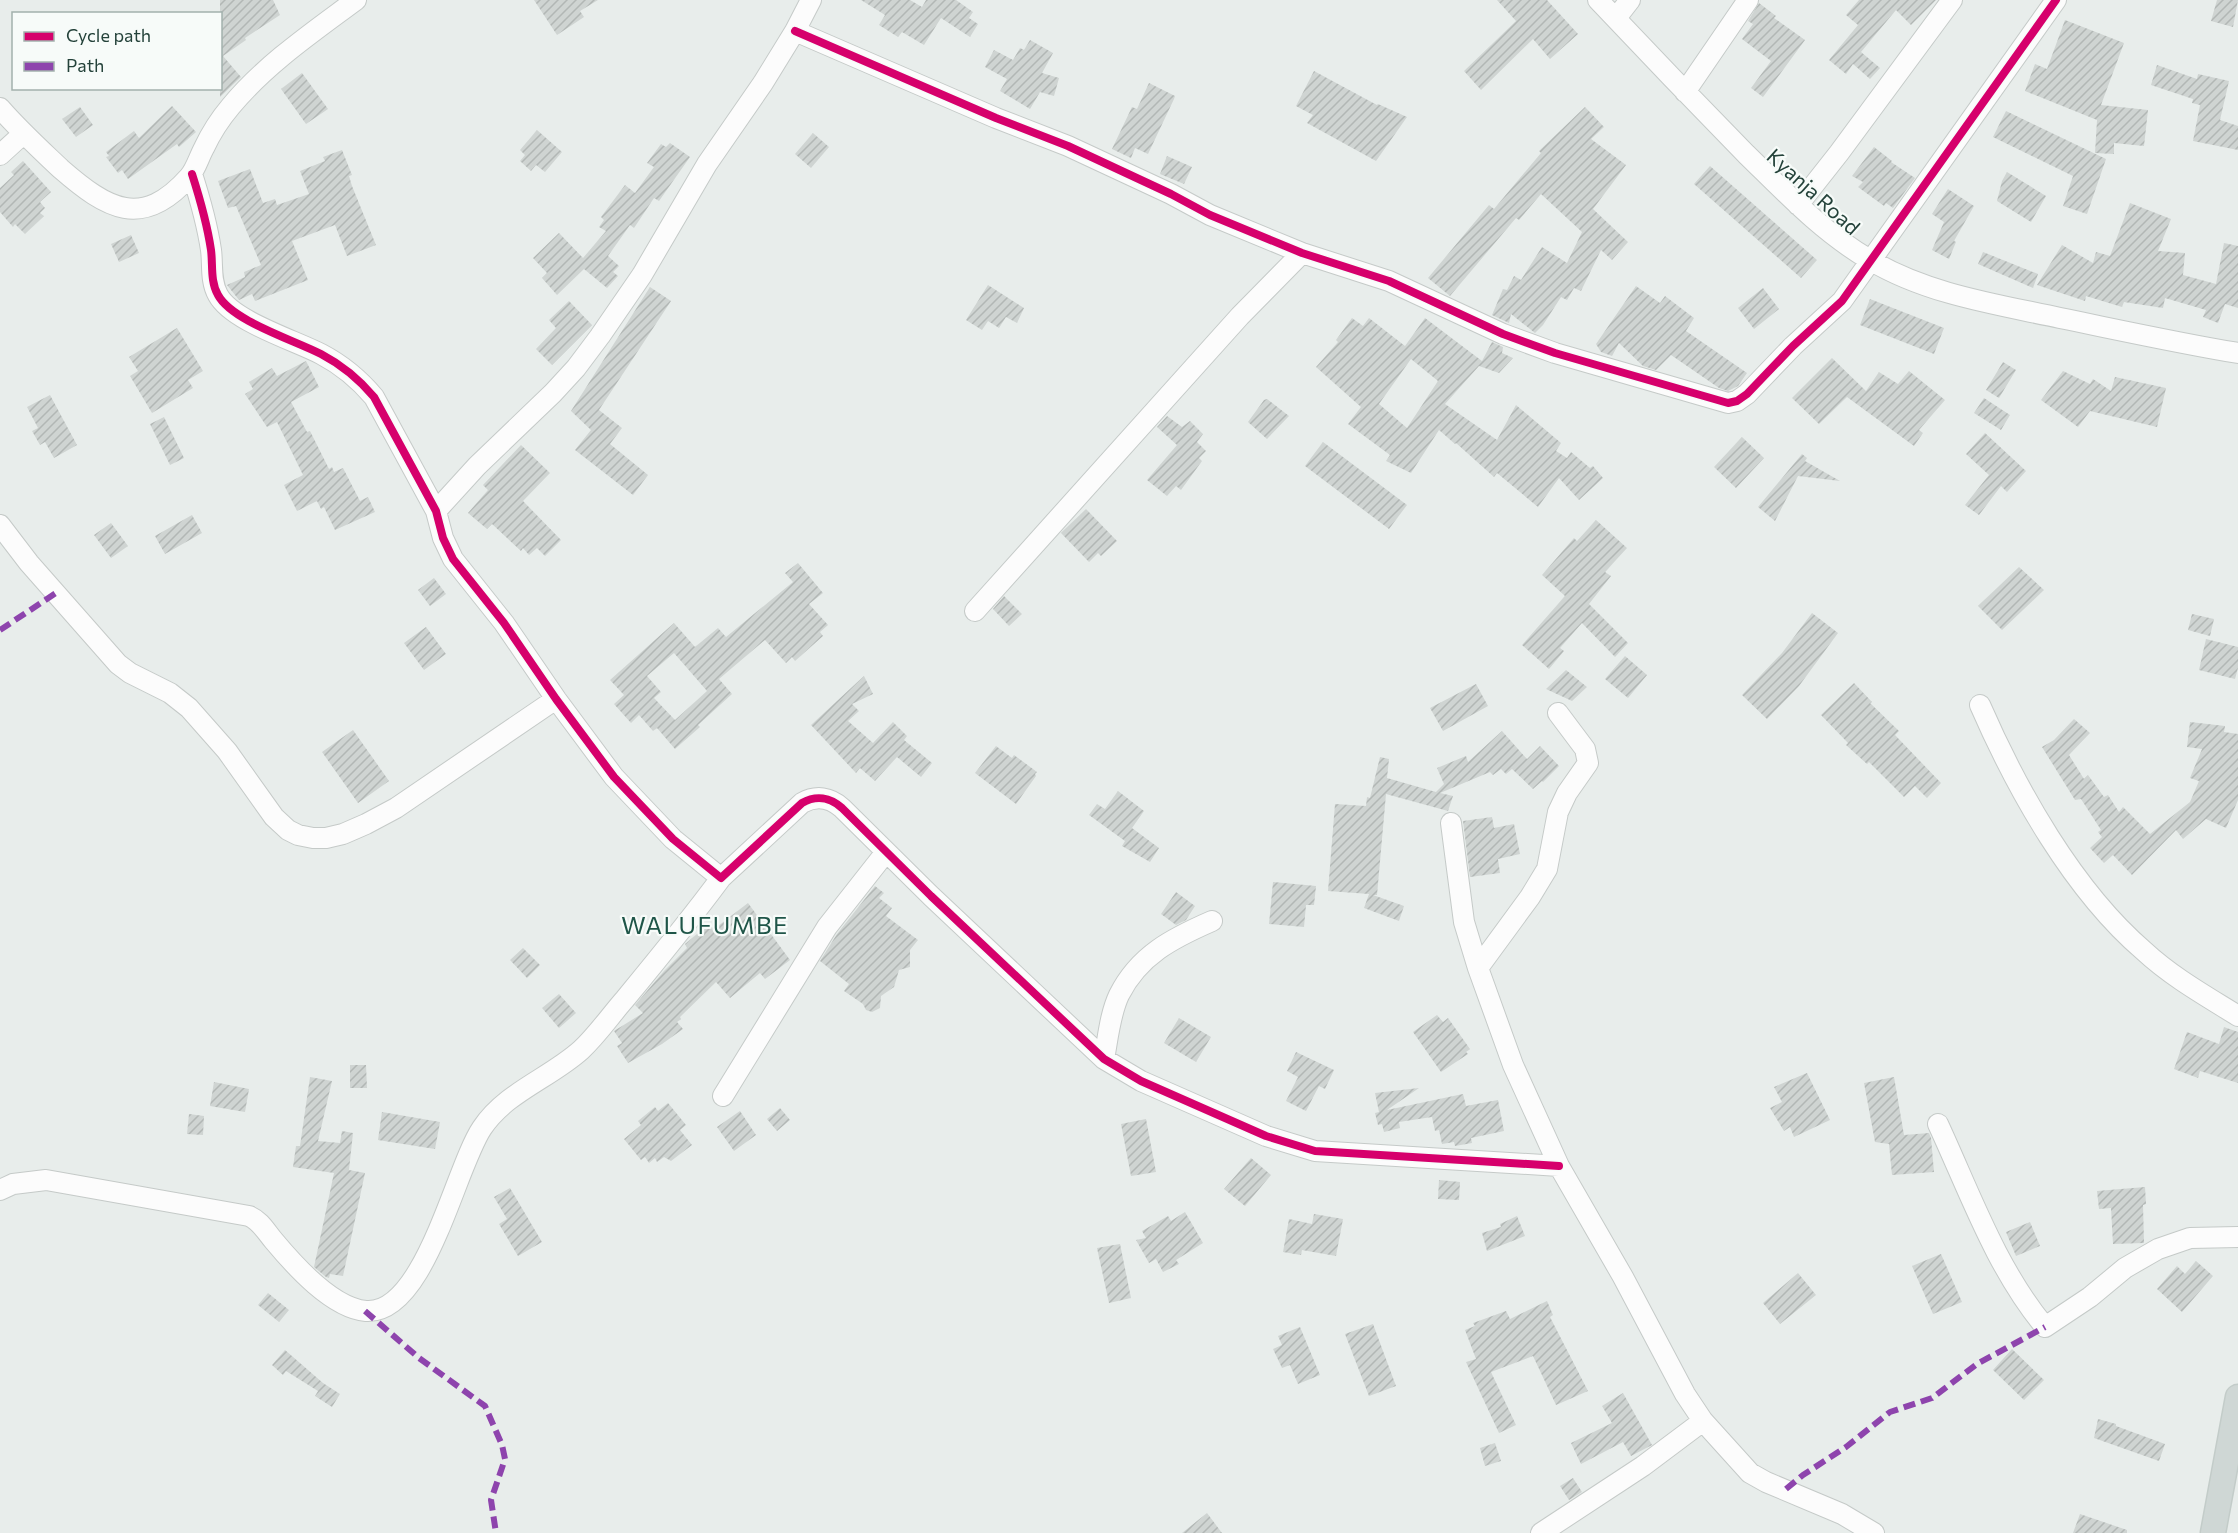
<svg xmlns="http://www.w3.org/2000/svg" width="2238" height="1533" viewBox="0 0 2238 1533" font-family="Commissioner,sans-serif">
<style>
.building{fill:url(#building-hatch);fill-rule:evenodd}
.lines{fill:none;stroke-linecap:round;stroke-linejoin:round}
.minor-casing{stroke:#c5cac8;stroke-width:22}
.major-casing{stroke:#c3ccc9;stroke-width:27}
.minor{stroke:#fcfcfc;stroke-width:20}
.major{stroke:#cfd7d5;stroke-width:24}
.quiet{stroke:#8e44ad;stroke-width:6;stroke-dasharray:12 6;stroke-linecap:butt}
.cycleway-casing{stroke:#f7fbf9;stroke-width:11}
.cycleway{stroke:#d6006c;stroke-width:8}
.labels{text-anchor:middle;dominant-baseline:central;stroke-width:4.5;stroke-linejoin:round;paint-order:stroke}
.street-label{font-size:21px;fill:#24423a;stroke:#f7fbf9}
.quarter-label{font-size:24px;letter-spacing:1.5px;fill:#1f5548;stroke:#f7fbf9}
</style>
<defs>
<pattern id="building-hatch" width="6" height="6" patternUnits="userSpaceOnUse" patternTransform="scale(1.5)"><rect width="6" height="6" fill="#cfd4d2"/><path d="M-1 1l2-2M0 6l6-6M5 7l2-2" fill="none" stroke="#b2b7b5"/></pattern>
</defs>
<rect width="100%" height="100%" fill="#e8edeb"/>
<path class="building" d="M220,0H273L280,15L245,38L246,40L223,56L241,77L220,97Z
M534,0H598L580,11L584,17L557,35Z
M861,0H910L922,7L926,0H956L973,12L969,18L978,24L970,37L941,18L924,45L902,32L898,37L879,25L885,15Z
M1497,0H1547L1578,34L1550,59L1533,39L1481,90L1464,71L1516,21Z
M1859,0H1936L1911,25L1896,10L1861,52L1880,68L1870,79L1853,64L1846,74L1829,60L1858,25L1846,15Z
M2217,0H2238L2233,27L2211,21Z
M1759,3L1776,16L1774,18L1805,40L1763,97L1751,88L1771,61L1742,39L1753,24L1748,21Z
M2065,20L2124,43L2101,105L2148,110L2144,146L2114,143V154L2095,153L2097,120L2025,91L2035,64L2047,69Z
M1030,40L1053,53L1042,73L1059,78L1054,96L1040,92L1030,109L1000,91L1007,79L985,67L994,50L1013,60L1020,48L1024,50Z
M2157,65L2197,79L2198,74L2229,81L2220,120L2238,126V150L2193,141L2200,105L2192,103L2193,99L2151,85Z
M1314,71L1377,105L1378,104L1407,117L1376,161L1307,123L1313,115L1296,106Z
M302,73L328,109L306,124L281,89Z
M1149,83L1175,96L1174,99L1148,154L1135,148L1131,158L1112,149L1132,107L1137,109Z
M172,106L196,132L179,147L177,144L128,179L122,170L118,173L106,157L109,156L106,152L134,131L139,138Z
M80,107L93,125L76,137L62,119Z
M1585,107L1604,127L1591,139L1626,165L1593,209L1628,242L1612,260L1601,250L1581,291L1574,288L1567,300L1561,297L1543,325L1535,333L1511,314L1509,323L1492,315L1503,289L1507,290L1514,276L1521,280L1542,247L1567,263L1582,232L1541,194L1519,220L1516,218L1450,296L1428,278L1489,205L1494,209L1541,153L1539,151Z
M2006,111L2106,159L2087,214L2063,206L2073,176L1993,137Z
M537,130L562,152L545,172L536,165L531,171L520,161L525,155L520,150Z
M813,133L829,147L811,168L795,154Z
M670,143L690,157L659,201L654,198L634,228L630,225L608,256L619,266L613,272L618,276L607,288L584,269L557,295L542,278L547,273L533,258L559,233L583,258L606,231L599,227L604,220L601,217L625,185L635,193L654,167L647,163L661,144L666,147Z
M1874,147L1892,161L1891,162L1915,178L1893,208L1886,203L1884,206L1858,187L1863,182L1852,176Z
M342,150L352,175L349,176L352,186L376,245L347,256L335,225L292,241L308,280L255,301L252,294L239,300L227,285L245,277L244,272L261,265L236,206L228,208L218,181L250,169L263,203L275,199L277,205L309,194L300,171L325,161L323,157Z
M1167,156L1192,167L1184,184L1160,174Z
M23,161L51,192L40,202L45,208L40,213L44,216L25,234L15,224L13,227L0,212V188L14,175L11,172Z
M1710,166L1817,260L1801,278L1694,184Z
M2007,172L2046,196L2031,222L1997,201L2002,181Z
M1948,189L1974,206L1954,241L1956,242L1949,259L1932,250L1944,222L1932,214Z
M2130,203L2171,219L2158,251L2185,253L2183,275L2216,284L2224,243L2238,246V308L2225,304L2218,323L2203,317L2206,310L2165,298L2163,308L2124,302L2122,307L2086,296L2085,301L2037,285L2062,245L2093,263L2096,252L2110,256Z
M131,235L139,253L119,262L111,244Z
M1983,252L2038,274L2033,288L1978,264Z
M988,285L1024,308L1017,323L1006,317L999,328L988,321L982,330L966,320Z
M1636,286L1660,303L1665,296L1694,318L1686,331L1747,373L1738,386L1728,391L1719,388L1671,355L1656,370L1643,366L1619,343L1612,356L1601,352L1596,344Z
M650,287L671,301L599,410L622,428L610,444L648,475L633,495L575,450L591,430L571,411Z
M1763,288L1779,309L1754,329L1738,308Z
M1870,299L1944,328L1934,354L1860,325Z
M569,301L592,325L552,365L536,349L556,328L549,320Z
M1352,318L1363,326L1369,318L1405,346L1425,318L1482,361L1492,342L1503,347L1502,353L1513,358L1499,373L1479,366L1445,404L1497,440L1516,405L1561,443L1556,451L1567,458L1571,452L1590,468L1593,466L1603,478L1579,500L1559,478L1538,507L1497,473L1494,477L1456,443L1455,444L1439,430L1411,473L1386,461L1390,455L1348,424L1361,407L1316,367L1338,342L1336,340ZM1411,359L1438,381L1407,428L1379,404Z
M177,328L203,371L188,380L193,388L152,413L130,376L138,371L129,357Z
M1832,358L1866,391L1879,372L1898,384L1909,371L1945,400L1919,430L1923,433L1914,446L1847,397L1819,424L1792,398Z
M306,361L319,387L291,402L307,432L310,431L329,469L332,467L334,472L343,468L360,501L368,497L375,512L335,530L324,507L321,509L317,501L297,511L284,485L303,475L277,422L267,427L245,394L253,389L249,382L272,368L277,376Z
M2003,362L2016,370L1999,398L1986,390Z
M2063,371L2090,384L2093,379L2111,391L2115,377L2166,388L2157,427L2090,411L2078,427L2041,400Z
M50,395L77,445L54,458L45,442L40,445L32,431L38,428L27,407Z
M1984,398L2010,415L2001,430L1974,413Z
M1267,399L1289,416L1267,439L1248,422L1264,400Z
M1167,416L1182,427L1190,421L1203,434L1197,442L1206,451L1199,458L1202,461L1181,490L1176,486L1167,496L1147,480L1177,445L1157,427Z
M164,417L184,458L170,465L150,424Z
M1985,433L2026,471L2007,492L2001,486L1979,515L1965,505L1989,475L1966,454Z
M1742,437L1764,458L1736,488L1714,467Z
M1323,442L1407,505L1389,529L1305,466Z
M521,445L550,473L523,501L561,540L545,556L537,548L529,555L523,548L521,551L492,524L487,529L468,513L488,490L483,485Z
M1802,454L1807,458L1805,461L1840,481L1798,476L1775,521L1758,507Z
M1086,509L1117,541L1101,556L1098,553L1089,562L1061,533Z
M192,515L202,533L165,554L155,536Z
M1596,520L1627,548L1605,572L1611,576L1589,604L1628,643L1615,657L1582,623L1560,648L1564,651L1549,669L1522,645L1565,596L1542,575L1574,538L1577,541Z
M111,523L128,546L111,558L94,535Z
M798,563L823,593L809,604L828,625L820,632L823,636L795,661L792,657L786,663L765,640L719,679L732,694L698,725L700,727L675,749L657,728L653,731L639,715L631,723L614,704L624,695L610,680L674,623L695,647L718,628L726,637L793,582L785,573ZM674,653L707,691L675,720L654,698L661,692L647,676Z
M2019,567L2044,590L2002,630L1978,606Z
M434,578L446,594L430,606L418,590Z
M1004,596L1022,614L1009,626L993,609Z
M1812,613L1838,633L1799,686L1767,719L1742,695L1782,653Z
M2192,614L2214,619L2210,636L2188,630Z
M426,627L446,654L424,670L404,643Z
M2206,639L2238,647V668L2235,679L2199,670Z
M1625,656L1647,675L1628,698L1605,679Z
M1566,670L1587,687L1572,701L1546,689Z
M864,676L873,694L852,704L859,711L848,721L873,743L893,722L907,736L904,740L932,763L921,777L897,757L875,781L860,768L856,773L811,725Z
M1854,683L1872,702L1870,703L1899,731L1895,735L1941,783L1927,798L1915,786L1904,797L1869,762L1867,764L1846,745L1848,743L1821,715Z
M1476,684L1488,706L1443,731L1430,708Z
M2074,719L2090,733L2069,755L2084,779L2088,775L2104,797L2108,795L2119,812L2123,807L2150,834L2190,802L2199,781L2190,778L2202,749L2187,747L2190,722L2225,726L2224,732L2238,734V800L2226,828L2206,819L2183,839L2176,830L2132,875L2113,855L2104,863L2090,848L2102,837L2098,832L2101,830L2081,799L2075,800L2042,747L2054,740Z
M353,730L389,781L358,803L322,752Z
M1502,731L1527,759L1540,746L1559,766L1543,782L1542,781L1533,789L1512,769L1506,774L1501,769L1493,775L1490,772L1440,793L1453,796L1448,811L1386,794L1377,895H1373L1404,906L1399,921L1364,908L1369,894L1328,891L1335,804L1366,806L1367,797L1370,798L1380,757L1389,759L1387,778L1436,792L1444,784L1437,768L1466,756L1468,762Z
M996,746L1012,758L1014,755L1037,772L1035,774L1036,776L1016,804L975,773Z
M1118,791L1144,811L1132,828L1159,848L1150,862L1122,846L1125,841L1089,815L1097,804L1105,809Z
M1492,817L1494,828L1514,824L1520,854L1498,859L1500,873L1470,877L1463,821Z
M1273,882L1316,886L1314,905H1306L1304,927L1269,924Z
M875,886L884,893L879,898L892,908L886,916L918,940L910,950V967L899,970L894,987L881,996L880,1008L872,1012L866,1010L863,1004L844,991L849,984L820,961L837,934Z
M1176,892L1195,906L1186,920L1176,925L1161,914Z
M748,903L790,960L765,979L760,973L730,998L716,982L680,1017L681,1019L677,1022L683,1029L662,1044L628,1063L617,1046L622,1043L614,1031L643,1013L635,1005L664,971L687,948L685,944L709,924L714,929Z
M523,948L540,965L527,978L510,960Z
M559,994L576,1013L559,1028L542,1008Z
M1437,1015L1443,1022L1448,1018L1470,1049L1466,1052L1468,1054L1441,1072L1413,1032Z
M1179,1018L1211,1037L1196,1062L1164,1043Z
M2224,1027L2238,1032V1083L2200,1071L2198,1078L2174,1069L2187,1032L2219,1044Z
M1296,1052L1334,1070L1325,1089L1319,1086L1306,1111L1286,1101L1298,1077L1287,1071Z
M350,1065H366L367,1088H350Z
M1807,1073L1830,1120L1794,1137L1790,1127L1784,1131L1770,1108L1782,1102L1774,1087Z
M310,1077L332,1081L318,1141L340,1143L342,1131L353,1133L349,1170L365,1173L343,1276L330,1274L329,1278L326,1277L314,1267L334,1173L293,1167L296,1146H300Z
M1894,1077L1904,1135L1929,1133L1931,1138L1934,1172L1892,1175L1889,1144L1875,1142L1864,1083Z
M214,1082L249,1089L245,1112L210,1106Z
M1419,1088L1387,1110L1463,1094L1466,1106L1498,1100L1504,1131L1471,1138L1472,1143L1455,1146L1454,1142L1442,1144L1439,1130L1435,1131L1432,1117L1399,1122L1400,1128L1384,1132L1382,1124L1378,1125L1375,1113L1379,1112L1375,1093Z
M668,1103L686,1125L680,1130L692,1145L671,1161L664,1157L657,1162L655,1158L649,1163L645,1157L641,1160L624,1139L641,1125L638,1121L655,1107L658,1111Z
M780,1108L790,1120L777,1131L767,1119Z
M740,1111L756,1135L734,1151L717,1127Z
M382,1112L440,1122L435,1149L378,1140Z
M189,1114L204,1116L203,1135L187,1134Z
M1146,1119L1156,1172L1131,1176L1121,1124Z
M1251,1158L1271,1175L1245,1206L1224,1189Z
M1439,1180L1460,1182L1459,1200L1438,1199Z
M2145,1187L2146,1204L2143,1205L2144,1243L2113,1244L2111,1208L2099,1209L2097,1191Z
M510,1188L542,1242L518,1256L499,1224L507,1219L494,1197Z
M1185,1212L1203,1243L1176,1260L1179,1264L1163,1272L1156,1259L1149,1263L1136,1240L1146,1238L1142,1231L1168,1216L1171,1221Z
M1314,1214L1343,1219L1336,1256L1302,1250L1301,1255L1283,1252L1289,1219L1312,1224Z
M1517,1216L1525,1236L1487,1251L1482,1233L1501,1227L1500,1224Z
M2030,1222L2040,1246L2016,1256L2006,1232Z
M1120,1244L1131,1298L1109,1303L1097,1248Z
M1941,1254L1962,1302L1933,1314L1912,1266Z
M2196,1261L2213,1276L2182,1312L2157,1289L2177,1266L2185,1274Z
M1798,1273L1816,1295L1780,1324L1763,1303Z
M268,1293L289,1310L279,1322L258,1305Z
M1547,1301L1553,1315L1550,1317L1588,1391L1556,1405L1533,1356L1491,1372L1516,1425L1499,1433L1466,1362L1476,1359L1465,1330L1475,1326L1473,1323L1506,1311L1510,1319Z
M1373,1324L1396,1386L1369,1396L1345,1334Z
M1300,1327L1320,1375L1298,1384L1290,1365L1282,1368L1273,1349L1282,1345L1278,1336Z
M2012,1349L2044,1380L2024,1400L1993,1370Z
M285,1350L323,1383L340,1394L332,1407L315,1396L318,1391L286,1371L283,1375L272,1365Z
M1623,1393L1652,1445L1631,1456L1623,1442L1581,1464L1571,1443L1612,1423L1602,1406Z
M2098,1419L2116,1424V1426L2165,1444L2159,1461L2094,1438Z
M1495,1443L1501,1461L1485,1466L1480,1448Z
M1573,1478L1582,1492L1569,1500L1560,1486Z
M1207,1513L1222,1533H1182Z
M2080,1514L2127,1530V1533H2073Z"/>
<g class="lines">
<g class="minor-casing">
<path id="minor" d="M1598,0C1647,52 1696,103 1746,154C1785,192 1822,232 1870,260C1927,294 1995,304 2060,318C2119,330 2178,343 2238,353
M1616,18L1630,0
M795,31L996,118L1068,146L1171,194L1210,215L1302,253L1389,281L1503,334L1555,353L1728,403L1737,401L1747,394L1793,346L1842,301L2056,0
M1685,92L1748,0
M0,108C19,130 40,149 61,169C107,209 142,230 189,177C196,169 199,157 204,148C211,133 220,119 231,106C266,64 313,32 356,0
M0,155L23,134
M192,174C200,199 207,223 211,250C213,264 210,281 218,295C232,321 294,340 321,354C342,365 358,378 374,397L436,511L443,538L453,559L504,623L556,699L614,777L673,839L721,878L802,803C816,795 830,797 842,808L931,896L1104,1059L1141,1081L1266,1136L1315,1151L1559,1166
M1798,205L1839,153L1952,0
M436,511L477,466L553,393L576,368L600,336L642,275L707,164L763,83L795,31L811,0
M0,525L29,563L118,664L130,673L170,693L189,708L227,751L274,817L288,830L298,835L313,838H326L343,834L366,824L396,808L556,699
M975,611L1240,316L1302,253
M1980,705C2017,790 2073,890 2144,951C2172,977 2206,996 2238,1016
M1451,823L1464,922L1478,968L1513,1065L1559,1166L1623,1277L1685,1394L1703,1421L1750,1473L1766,1482L1842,1514L1874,1533
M1478,968L1530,897L1547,869L1558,812L1567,793L1588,763L1585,749L1558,713
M1104,1059C1108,1038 1110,1014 1119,995C1139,955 1173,938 1212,921
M723,1096L827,927L886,852
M1938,1124C1970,1193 1996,1268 2045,1327L2090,1297L2125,1268L2158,1249L2190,1238L2238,1237
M0,1190L13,1184L46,1180L249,1216C261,1221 266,1232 274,1241C294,1265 332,1308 366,1311C425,1315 455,1168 482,1128C506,1092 550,1078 581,1050C598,1034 610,1016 625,999C658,959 690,920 721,878
M1541,1533L1643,1466L1703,1421"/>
</g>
<g class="major-casing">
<path id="major" d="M2213,1533L2238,1397"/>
</g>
<use href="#minor" class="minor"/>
<use href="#major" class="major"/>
<path class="quiet" d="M0,630L56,593
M365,1311L419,1358L485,1406L502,1445L505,1459L491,1500L496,1533
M1786,1489L1803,1475L1846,1447L1890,1412L1932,1398L1977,1364L2045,1327"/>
<g class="cycleway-casing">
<path id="cycleway" d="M795,31L996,118L1068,146L1171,194L1210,215L1302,253L1389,281L1503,334L1555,353L1728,403L1737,401L1747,394L1793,346L1842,301L2056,0
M192,174C200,199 207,223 211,250C213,264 210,281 218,295C232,321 294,340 321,354C342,365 358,378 374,397L436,511L443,538L453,559L504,623L556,699L614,777L673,839L721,878L802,803C816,795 830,797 842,808L931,896L1104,1059L1141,1081L1266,1136L1315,1151L1559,1166"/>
</g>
<use href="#cycleway" class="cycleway"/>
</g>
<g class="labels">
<g class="street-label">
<text transform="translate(1814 191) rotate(42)">Kyanja Road</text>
</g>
<g class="quarter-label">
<text x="705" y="924">WALUFUMBE</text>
</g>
</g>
<rect x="12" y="12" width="210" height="78" fill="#f7fbf9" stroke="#a3b1ad" stroke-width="1.5"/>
<rect x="24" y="32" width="30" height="9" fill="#d6006c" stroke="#a3b1ad" stroke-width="1.5"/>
<text x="66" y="42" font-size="18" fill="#24423a">Cycle path</text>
<rect x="24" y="62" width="30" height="9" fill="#8e44ad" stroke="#a3b1ad" stroke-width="1.5"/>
<text x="66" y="72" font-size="18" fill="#24423a">Path</text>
</svg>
